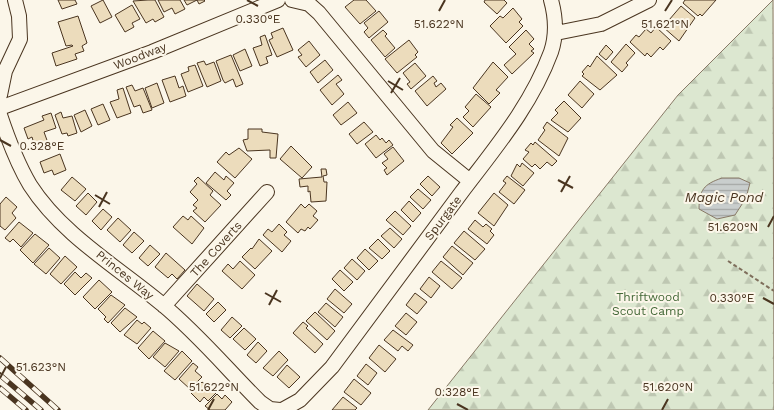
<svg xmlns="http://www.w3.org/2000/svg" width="774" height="410" viewBox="0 0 774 410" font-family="'Work Sans',sans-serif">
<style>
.forest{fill:url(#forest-firs);stroke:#887966}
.water{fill:url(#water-rules);stroke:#887966}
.building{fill:#ecdcbc;stroke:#4a3520}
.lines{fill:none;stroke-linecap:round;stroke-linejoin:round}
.minor-casing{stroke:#4a3520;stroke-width:16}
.path{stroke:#7f6f5c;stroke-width:2;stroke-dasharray:4 2.5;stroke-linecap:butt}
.minor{stroke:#fbf6e9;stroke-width:14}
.rail-casing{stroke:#4a3520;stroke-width:5.5}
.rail{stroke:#fbf6e9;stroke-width:4;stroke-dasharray:11;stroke-linecap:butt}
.ticks{fill:none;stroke:#4a3520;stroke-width:2}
.labels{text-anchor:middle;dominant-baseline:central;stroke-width:4;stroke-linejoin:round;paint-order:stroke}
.street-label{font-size:12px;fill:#4a3520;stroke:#fbf6e9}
.park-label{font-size:12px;fill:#436837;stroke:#fbf6e9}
.water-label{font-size:14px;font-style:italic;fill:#4a3520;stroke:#fbf6e9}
.ticks-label{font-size:12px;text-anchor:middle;fill:#4a3520;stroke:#fbf6e9;stroke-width:4;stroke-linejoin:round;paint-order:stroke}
</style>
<defs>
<pattern id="forest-firs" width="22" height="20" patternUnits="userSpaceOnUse" patternTransform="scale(1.25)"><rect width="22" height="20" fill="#dce7d0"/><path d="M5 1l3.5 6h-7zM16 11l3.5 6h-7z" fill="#bec7b2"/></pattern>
<pattern id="water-rules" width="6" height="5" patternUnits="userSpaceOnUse" patternTransform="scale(1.25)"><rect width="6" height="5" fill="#c9cecd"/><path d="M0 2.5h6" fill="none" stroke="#a5a8a6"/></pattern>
</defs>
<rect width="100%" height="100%" fill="#fbf6e9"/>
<path class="forest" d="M773,0L774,410H428L678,95Z"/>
<path class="water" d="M722,178H739L750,183L746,198L735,215L717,219L699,209C699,190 704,184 722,178Z"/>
<path class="building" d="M58,0H75L77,4L62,9Z
M103,0L112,17L100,23L91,6Z
M148,0H155L164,17L155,22L153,19L146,23L133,1Z
M158,0H180L185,9L175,14L172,8L164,12Z
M184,0H204L205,1L199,4L197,0L187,5Z
M354,0H366L376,11L360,24L345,7Z
M485,0H504L507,3L497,14L484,2Z
M685,0H716L702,16L700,14L698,16L683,3Z
M132,5L140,19L132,23L134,27L125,32L115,15Z
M681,6L695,18L679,41L663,27Z
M513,8L522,19L519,22L523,26L506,43L490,26L500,16L503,18Z
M379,11L388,22L369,38L364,32L368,28L364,23Z
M78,16L87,43L82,46L84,51L75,54L77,59L56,66L52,53L73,46L72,45L66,46L58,22Z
M656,27L671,41L663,50L660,47L651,57L647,53L645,56L630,42L636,35L639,37L646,29L651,33Z
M283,28L293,50L277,57L269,40L273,38L271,33Z
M383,30L387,34L385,36L395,48L385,57L371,40Z
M526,30L534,39L529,44L534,49L531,51L534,53L512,74L504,65L516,54L509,47Z
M265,35L272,55L266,57L268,63L260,66L253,48L262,45L260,37Z
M409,40L418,52L415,55L417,57L397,73L385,59Z
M309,41L320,55L306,67L298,57L302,55L298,50Z
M626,44L635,53L626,63L628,65L622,72L611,62Z
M606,45L613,52L606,60L599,54Z
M245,49L252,66L240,71L233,55Z
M231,55L243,84L236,87L233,79L225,83L223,80L216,61Z
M597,56L617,75L600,90L582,76L584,74L582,72L588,65L590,67Z
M325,60L333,70L318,83L310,72Z
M204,61L206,65L214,62L221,81L207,87L197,63Z
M493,62L508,77L496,90L500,93L489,104L473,88Z
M415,63L426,76L411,89L407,84L410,82L403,73Z
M195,65L203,86L188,92L181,74L189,71L188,67Z
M338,75L342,80L336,84L344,94L332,105L320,90Z
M175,76L179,88L183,86L186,96L170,102L162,80Z
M433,76L437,81L434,83L436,87L441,83L446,89L427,106L415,91Z
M580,81L594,94L582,108L568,95Z
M157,83L164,103L152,108L145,88Z
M132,85L135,91L143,88L152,110L143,113L140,105L134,107L126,87Z
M123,88L131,113L117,118L110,102L119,99L117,90Z
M476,94L491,107L473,127L463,117L469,111L465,107Z
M564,101L581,118L568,132L551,120L558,113L555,110Z
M348,102L357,113L341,125L333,115Z
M103,104L110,120L98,125L91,109Z
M85,110L92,126L81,132L74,115Z
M61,112L63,118L72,116L77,133L68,136L67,133L62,134L55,115Z
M51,113L56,128L44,132L48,143L35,147L32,137L28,139L24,128L44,120L42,116Z
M457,118L473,133L452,154L441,143L453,127L450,125Z
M364,122L373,132L357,144L349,134Z
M547,122L568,138L559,156L538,140L545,130L543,128Z
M248,129H262V132L278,134L276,158H270V150L247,151L243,140L248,139Z
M376,135L380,140L382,138L386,143L389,140L393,145L376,158L365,144Z
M535,142L557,161L552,166L547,162L540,169L535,164L532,167L523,159L529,152L525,150L531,143L533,145Z
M291,146L312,167L302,178L280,159Z
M393,147L404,161L387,175L384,170L387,168L382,163L388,159L384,154Z
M239,148L252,159L235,178L217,162L226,152L229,155Z
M60,154L66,170L54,175L52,170L44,173L40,162Z
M522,163L534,173L523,186L511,176L517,164L520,167Z
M321,169H326L327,175L323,176L324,182H327L326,201L311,202L310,191L308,192V186L300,187L299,179L322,177Z
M215,172L224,180L226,176L234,183L227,191L231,195L226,200L206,183Z
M428,176L440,187L432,196L420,184Z
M507,176L525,190L514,204L499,192L506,183L503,181Z
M72,177L86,189L75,201L61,190Z
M198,177L213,191L210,195L221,205L205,222L193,211L197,208L193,205L198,200L190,192L197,184L194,181Z
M418,189L431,200L423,209L410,197Z
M88,193L97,202L86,215L76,206Z
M494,193L508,205L494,226L478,213Z
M6,197L17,207L12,213L16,218L5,230L0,226V204Z
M409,201L421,213L413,222L401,210Z
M301,204L305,208L309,204L317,211L313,216L318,220L310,229L308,227L305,231L301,229L298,233L286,222Z
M103,209L112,217L101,230L92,221Z
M395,211L411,226L403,235L386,220Z
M183,216L188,220L191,216L204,228L192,244L173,227Z
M118,218L131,230L120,242L107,230Z
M475,220L483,227L486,224L492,229L490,231L494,235L487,244L468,229Z
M19,222L33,233L21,247L13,239L10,242L5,238Z
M279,224L287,232L284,235L291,241L282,252L263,235L268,229L272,232Z
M390,228L402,239L394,248L381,236Z
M464,231L485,249L475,260L454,243Z
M134,232L144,241L132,253L123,245Z
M35,234L49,245L33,263L20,250Z
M259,239L272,251L255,269L242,257L251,248L252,249Z
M378,239L390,251L382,259L369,248Z
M150,245L160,254L148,266L139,258Z
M452,246L473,263L463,275L443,257Z
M49,248L60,258L46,274L34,264Z
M365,249L378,261L369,270L357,258Z
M166,253L185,270L177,279L172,274L168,278L155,267Z
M65,256L77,267L61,284L50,274Z
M352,259L365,271L357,280L344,268Z
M240,261L255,275L242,289L222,271L228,264L233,269Z
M441,261L462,278L452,289L432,272Z
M340,270L353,282L344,291L332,279Z
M75,272L81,278L86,273L92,278L75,295L64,284Z
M429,277L440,286L431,298L420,289Z
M99,280L112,292L95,309L83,297Z
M197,284L214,299L204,311L187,296Z
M335,289L352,304L344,313L327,299Z
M415,293L427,302L417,314L406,305Z
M111,295L125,305L108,323L104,319L106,317L98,309Z
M218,302L226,310L214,322L206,314Z
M326,303L343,317L335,327L318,312Z
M125,308L137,317L120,332L111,323Z
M315,312L335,331L327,340L306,321Z
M406,313L417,322L406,335L395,326Z
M232,317L242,326L230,338L221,330Z
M137,320L142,324L144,322L151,328L137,344L124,335Z
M303,322L308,326L306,328L323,344L315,353L293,333Z
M244,328L256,339L245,350L233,339Z
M393,330L413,345L408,351L402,346L398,351L384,340Z
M153,331L165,341L149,359L138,348Z
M258,342L267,351L256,363L247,355Z
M165,343L179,351L165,367L153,357Z
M379,345L396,359L385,372L369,358Z
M182,351L192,361L175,380L164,371Z
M279,351L288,360L273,376L263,368Z
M193,363L198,367L195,371L202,377L190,389L179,379Z
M366,364L377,373L368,385L357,376Z
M287,365L300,377L289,388L277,377Z
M354,379L371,393L361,405L344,392Z
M202,382L216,393L208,401L204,397L200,402L191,393Z
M217,394L222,399L225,395L232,402L225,410H210L205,406Z
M343,397L357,408L355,410H332Z"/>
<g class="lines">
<g class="minor-casing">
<path id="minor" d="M292,0L309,4L319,13L433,151L470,181
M556,33L601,24L649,0
M0,95L5,71L20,39L19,16L15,0
M0,108L152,52L278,0
M0,115C8,139 17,163 30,185C62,235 119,268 163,305C198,334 228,370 260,402L270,409L280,410
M164,306L267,192
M282,410L300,400L332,367C375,309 418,251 461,193C495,148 531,106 551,52C557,34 556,18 551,0"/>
</g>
<path class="path" d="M728,261L774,291"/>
<use href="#minor" class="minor"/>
<g class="rail-casing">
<path id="rail" d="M0,358L58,410
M0,375L41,410
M0,388L26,410"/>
</g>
<use href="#rail" class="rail"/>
</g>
<path class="ticks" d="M247,0L258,6M439,11L445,0M665,11L672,0M388,81L403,90M391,93L400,78M0,140L11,146M558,180L573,188M561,192L570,176M95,195L110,204M99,207L107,192M768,227L774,216M265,293L281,302M763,298L774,304M269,305L277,290M0,378L6,367M457,404L468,410M208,410L214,399M662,410L668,399"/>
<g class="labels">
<g class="street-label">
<text transform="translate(140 56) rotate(-21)">Woodway</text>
<text transform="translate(443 218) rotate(-53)">Spurgate</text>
<text transform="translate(216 249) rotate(-48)">The Coverts</text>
<text transform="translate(125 275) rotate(39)">Princes Way</text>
</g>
<g class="park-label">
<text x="648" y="297">Thriftwood<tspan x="648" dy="14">Scout Camp</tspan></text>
</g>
<g class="water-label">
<text x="724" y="197">Magic Pond</text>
</g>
</g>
<g class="ticks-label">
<text x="258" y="23">0.330°E</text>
<text x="439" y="28">51.622°N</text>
<text x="665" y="28">51.621°N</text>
<text x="42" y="150">0.328°E</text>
<text x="733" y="231">51.620°N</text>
<text x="732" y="302">0.330°E</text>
<text x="41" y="371">51.623°N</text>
<text x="214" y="391">51.622°N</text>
<text x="668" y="391">51.620°N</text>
<text x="457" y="396">0.328°E</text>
</g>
</svg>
